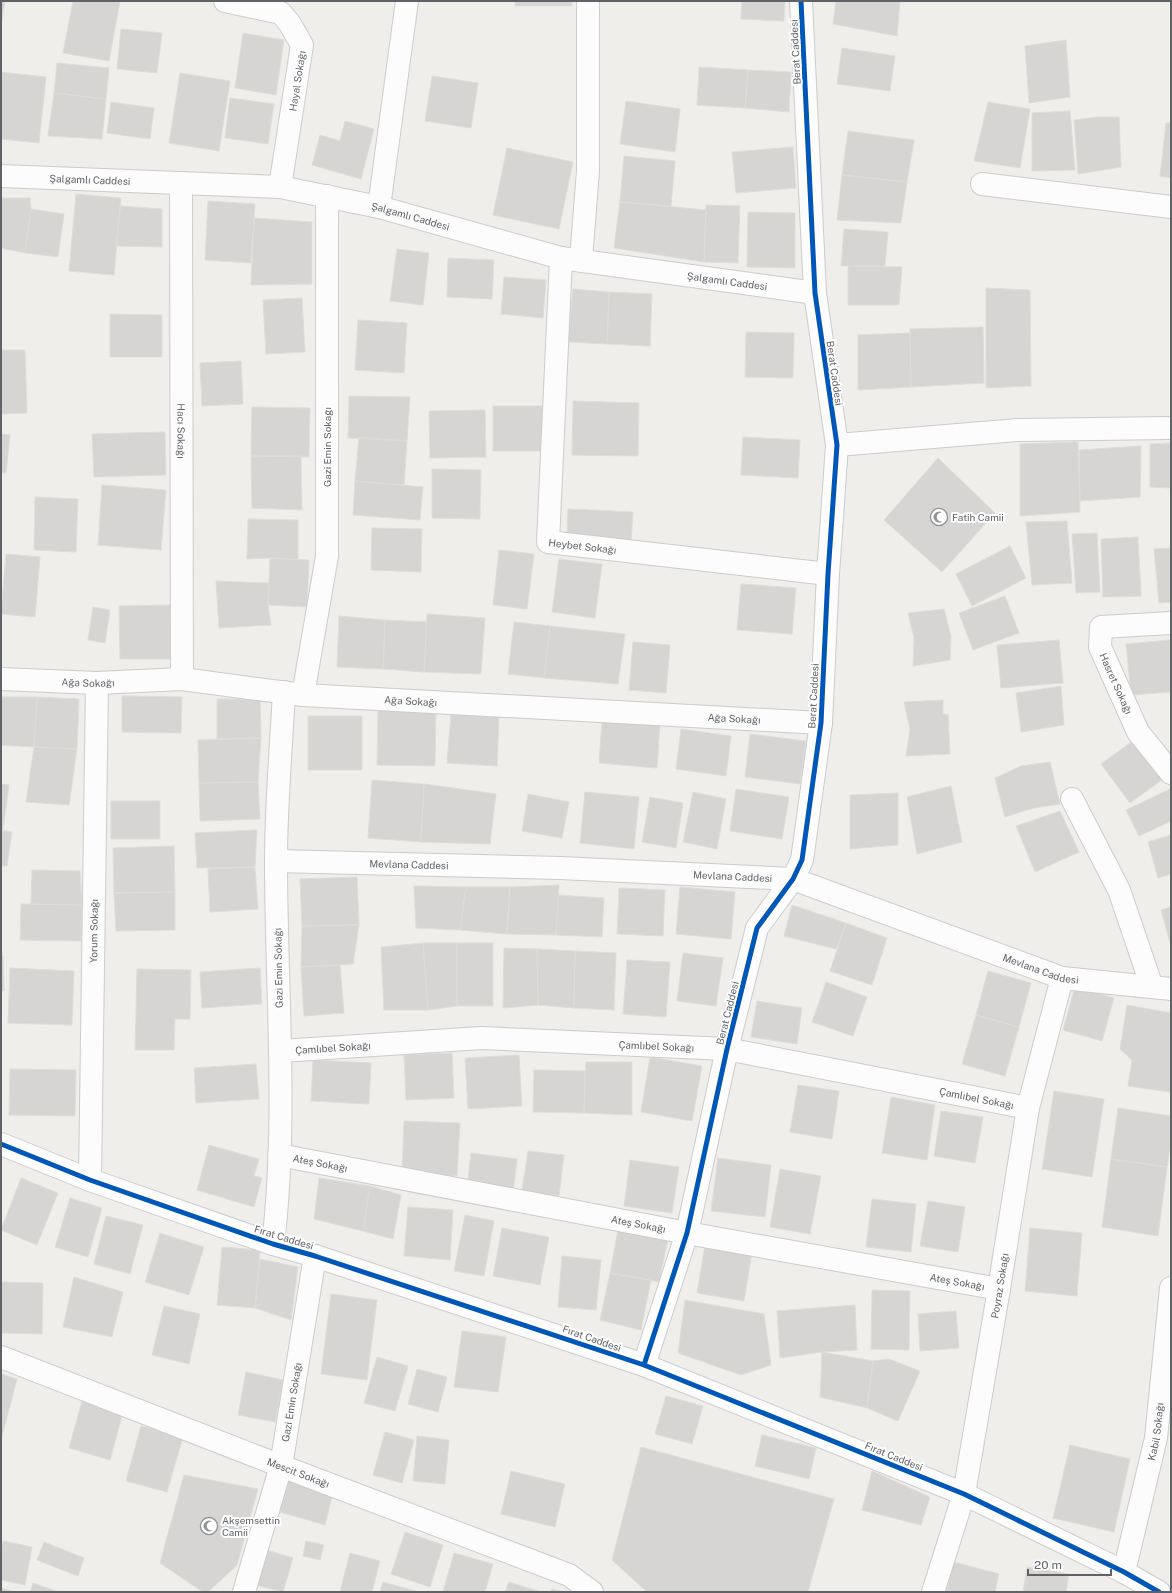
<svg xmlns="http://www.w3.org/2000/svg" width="1172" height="1593" viewBox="0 0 1172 1593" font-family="'Public Sans',sans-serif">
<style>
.building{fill:#d6d5d3;stroke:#deddd9}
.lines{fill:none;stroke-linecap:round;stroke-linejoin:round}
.street-casing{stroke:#cbcccc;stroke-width:24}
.street{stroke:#fdfcfc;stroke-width:22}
.cycleway-casing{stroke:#fff;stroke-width:8}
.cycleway{stroke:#0057b8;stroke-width:5}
.labels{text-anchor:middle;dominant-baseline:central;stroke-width:4;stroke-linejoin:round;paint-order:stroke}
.street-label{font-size:10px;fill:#5f6368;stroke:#fff}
.poi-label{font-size:10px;fill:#5f6368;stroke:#fff;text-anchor:start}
</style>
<rect width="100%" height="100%" fill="#efeeea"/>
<path class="building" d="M1,1H5L1,27Z
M73,1H120L109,61L63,53Z
M515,1H572V6H515Z
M742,1H785L784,21L741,19Z
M836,1H900L897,36L833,24Z
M121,29L162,33L157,73L117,69Z
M243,33L284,40L276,95L235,88Z
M1066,40L1070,97L1029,103L1025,46Z
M842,48L895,56L890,91L837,84Z
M57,63L109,68L106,99L54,93Z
M699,67L748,70L745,108L697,105Z
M748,70L791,72L789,112L745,108Z
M1,72L46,77L39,143L1,139Z
M180,73L230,81L219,151L169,143Z
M432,76L478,83L471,128L425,121Z
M54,93L106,99L102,139L48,136Z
M230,98L274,104L268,144L225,138Z
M626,101L680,109L675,152L620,144Z
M111,102L154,108L150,139L107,133Z
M988,102L1030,109L1020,168L974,161Z
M1070,111L1075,170L1032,171V113Z
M1097,117H1119L1121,167L1078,174L1074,120Z
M345,121L374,129L361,179L312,165L320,135L340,141Z
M1166,123H1171V178L1160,176Z
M848,131L914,140L907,182L842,175Z
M793,147L796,188L736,193L732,152Z
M507,148L573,162L559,229L493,215Z
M624,156L675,161L671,206L620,202Z
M842,175L907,182L901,223L837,220Z
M76,194L121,198L114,275L69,271Z
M1,198H30L31,209L25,253L1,248Z
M208,201L255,204L251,263L205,260Z
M620,202L706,210L704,262L614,248Z
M706,205L740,206L738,263L704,262Z
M120,206L162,209V247L116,246Z
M31,209L64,214L58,257L25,253Z
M748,212L795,213V268L747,267Z
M254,218L312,222V284L251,285Z
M844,229L888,232L885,266H841Z
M397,249L429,253L423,305L390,301Z
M448,258L494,260L492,299L447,297Z
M848,266L902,267L899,305H848Z
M504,277L546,280L543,318L501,314Z
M986,288L1030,290L1031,386L986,388Z
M573,289L609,292L607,344L568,342Z
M609,292L652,294L650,346L607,344Z
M302,298L305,352L266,354L263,300Z
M110,314L162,315V357H110Z
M358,320L407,323L404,373L355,370Z
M983,327L984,383L911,387L910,329Z
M746,332L794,333L793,378L745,377Z
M910,333L911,387L858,390V335Z
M1,350H25L27,413L1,414Z
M241,361L243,404L202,406L200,363Z
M349,396L410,397L407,441L348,438Z
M573,401L639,403L638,456L572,455Z
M493,406H543V451H493Z
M252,407L310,408L309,457L251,456Z
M485,410L486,457L430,458L429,411Z
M165,432L166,475L94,477L92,434Z
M1,434L10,435L6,473H1Z
M359,437L407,441L404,485L355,481Z
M743,437L800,440L798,478L741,475Z
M1078,442L1080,512L1020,516V444Z
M1171,443V488L1150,487V444Z
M1141,446L1140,497L1080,501L1079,450Z
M251,456H301L302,510L252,508Z
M938,458L995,513L942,572L884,520Z
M432,469L481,470L480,519L432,518Z
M355,481L423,487L420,520L353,515Z
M102,485L166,490L161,550L98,545Z
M35,497L78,499L76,552L34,550Z
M568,509L633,512L631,542L567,538Z
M248,519L298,520V560L270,558L247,559Z
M1067,521L1072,583L1032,585L1026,522Z
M372,528L422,529L421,572L371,570Z
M1097,533L1100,592L1076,593L1072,534Z
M1138,537L1141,596L1103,597L1101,539Z
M1010,546L1026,578L972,606L956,574Z
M1171,548V602L1159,603L1154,549Z
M499,550L534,554L527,609L493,605Z
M6,554L40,557L35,617L1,614Z
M270,558L309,560L307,607L268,605Z
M559,559L602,564L595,618L552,612Z
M216,581L269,583L268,605L271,625L219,628Z
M741,584L796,588L792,634L737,630Z
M1005,596L1019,633L973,650L959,613Z
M171,605L172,659H120L119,606Z
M93,607L110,610L105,643L88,640Z
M944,609L951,636L950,660L913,666L914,638L908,613Z
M427,614L485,618L481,674L424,672Z
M339,616L385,620L383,669L337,667Z
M385,620L427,622L424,672L383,669Z
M514,622L550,626L544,678L508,674Z
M550,626L625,634L618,684L544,678Z
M1059,640L1063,683L1001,688L997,645Z
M1170,640L1171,692L1131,695L1126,644Z
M633,642L670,645L666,693L629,690Z
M1061,686L1064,725L1021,732L1016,693Z
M122,696L182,697L181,733L122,732Z
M1,697H37L34,747L1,745Z
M37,697L79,699L77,749L34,747Z
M217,699H260L261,738L217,739Z
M943,700V715L948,714L950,754L906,756L910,730L904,702Z
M378,708L436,709L435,766L377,765Z
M451,713L499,716L497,766L447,763Z
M308,716H362V770H308Z
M602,720L660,724L657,768L599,763Z
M681,729L731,736L726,776L676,769Z
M750,734L806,741L800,784L745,777Z
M261,738L258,782L199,783L198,740Z
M1134,740L1163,779L1130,803L1101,764Z
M34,747L77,749L69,805L26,802Z
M1050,762L1060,804L1034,808L1005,817L995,778L1021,766Z
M372,780L424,784L421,842L368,838Z
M258,782L260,819L200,821L199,783Z
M1,784L9,785L3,830H1Z
M424,784L496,794L490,844L421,842Z
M951,786L962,842L917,854L907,797Z
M736,789L789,797L782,839L730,831Z
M1170,789L1171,792V821L1139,836L1126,810Z
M585,792L639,797L634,849L580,843Z
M693,792L726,799L717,849L683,842Z
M898,793V845L850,849V795Z
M528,794L569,802L562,838L522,831Z
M650,797L683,803L676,848L642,842Z
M111,801H160V839H111Z
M1060,811L1079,852L1035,872L1016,826Z
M1,830L12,832L7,866H1Z
M257,830L255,867L197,868L195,833Z
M1171,835V874L1158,878L1148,842Z
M174,846L175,892L114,893L113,848Z
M255,867L258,909L210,912L208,869Z
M32,870L80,871L82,905L31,904Z
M357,877L359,925L302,926L300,879Z
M559,885L556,935L507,934L510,887Z
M414,886L466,887L460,930L416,928Z
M466,887H510L507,934L460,930Z
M680,887L735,892L731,939L676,934Z
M619,888L665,890L663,936L617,934Z
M175,892V930L116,931L114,893Z
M558,895L604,898L602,937L556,935Z
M21,904L82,905L81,941L20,940Z
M792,905L846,923L836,949L784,936Z
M1171,907V946L1161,910Z
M846,923L887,938L872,985L830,971Z
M359,925L353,964L301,967L302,926Z
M423,943H457V1006L428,1010Z
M423,943L428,1010H384L381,947Z
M457,943H493V1006H457Z
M504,948L537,949L538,1005L503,1008Z
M537,949L575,951L574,1008L538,1005Z
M575,951L616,953L614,1010L574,1008Z
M683,953L723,958L716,1006L677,1001Z
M1,956H3L4,991H1Z
M627,960L670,962L666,1017L623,1014Z
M340,965L344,1013L304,1016L301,967Z
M10,968L74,971L72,1025L8,1023Z
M260,968L262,1004L202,1008L200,972Z
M137,969L191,970L190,1019H175L174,1050H135Z
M988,971L1031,983L1019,1027L976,1015Z
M826,982L867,997L853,1036L812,1022Z
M1075,987L1114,998L1102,1041L1063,1030Z
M757,1001L802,1008L797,1044L751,1037Z
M1127,1005L1171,1013V1083L1170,1092L1128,1086L1132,1060L1120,1049Z
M976,1015L1019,1027L1005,1076L962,1064Z
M452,1053L454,1098L406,1100L404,1055Z
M519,1055L522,1106L468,1109L465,1058Z
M650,1057L702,1066L692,1121L641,1112Z
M313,1060L371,1063L369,1104L311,1101Z
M586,1062H632V1115L584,1113Z
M256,1064L259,1099L196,1103L194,1068Z
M10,1069L76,1070L75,1116L9,1115Z
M534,1070L585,1071L584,1113L533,1112Z
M798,1085L839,1091L832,1139L790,1132Z
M1054,1091L1104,1099L1092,1177L1042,1169Z
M891,1097L935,1105L927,1160L882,1153Z
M1118,1108L1171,1116V1141L1167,1167L1111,1159Z
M941,1111L983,1117L975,1163L934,1156Z
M404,1121L460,1123L457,1176L402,1174Z
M209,1145L259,1159L254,1176L262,1178L254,1207L197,1190Z
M528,1151L564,1155L559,1196L522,1191Z
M471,1153L517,1159L513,1193L467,1187Z
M718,1158L771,1165L765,1217L711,1211Z
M1111,1159L1167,1167L1158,1236L1102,1227Z
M630,1160L679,1167L672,1213L624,1206Z
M780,1169L821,1176L810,1234L770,1227Z
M21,1178L58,1193L37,1245L1,1230Z
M319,1178L370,1186L363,1231L314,1219Z
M370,1186L401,1195L393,1239L363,1231Z
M70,1198L102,1208L88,1257L55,1247Z
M872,1199L916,1204L911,1252L866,1247Z
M928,1201L965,1207L958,1252L920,1246Z
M408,1207L453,1210L450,1260L404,1256Z
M465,1215L494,1221L484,1276L454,1271Z
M106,1216L143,1225L130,1274L94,1264Z
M502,1228L549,1237L540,1285L493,1276Z
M1030,1228L1082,1233L1077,1296L1025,1291Z
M618,1230L668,1239L659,1282L610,1273Z
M160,1233L204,1247L189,1295L145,1282Z
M705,1245L752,1253L744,1301L697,1293Z
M222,1247L260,1250L255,1308L217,1305Z
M562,1256L601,1260L596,1310L558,1307Z
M260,1259L298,1267L291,1320L255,1308Z
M610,1273L651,1280L641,1330L600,1320Z
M74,1277L123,1292L112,1337L63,1327Z
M1,1282L43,1283L42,1334L1,1333Z
M872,1290L910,1291L909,1350L871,1349Z
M331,1294L377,1300L367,1380L321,1374Z
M685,1300L764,1314L771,1365L741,1375L678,1353Z
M855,1305L857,1350L822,1352L780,1358L777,1311Z
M164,1306L200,1314L189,1364L152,1355Z
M956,1311L959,1348L920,1351L918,1314Z
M462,1331L506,1337L498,1392L454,1387Z
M822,1352L873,1361L867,1408L820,1397Z
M377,1357L408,1366L395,1411L364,1403Z
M889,1359L920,1371L898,1421L867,1408L873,1361Z
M417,1369L447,1377L438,1412L408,1404Z
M246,1372L283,1380L275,1422L238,1415Z
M1,1374L17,1379L2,1436H1Z
M666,1396L703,1406L692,1444L655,1434Z
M82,1401L123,1412L110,1460L69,1448Z
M141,1426L183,1437L167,1492L126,1481Z
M385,1432L414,1440L402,1483L373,1475Z
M762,1435L816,1448L809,1479L755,1466Z
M417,1436L449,1440L445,1484L413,1481Z
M1070,1445L1130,1459L1114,1532L1053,1518Z
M641,1447L834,1499L808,1592H647L612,1560Z
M511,1471L565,1484L555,1527L501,1514Z
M872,1471L930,1497L921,1525L862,1510Z
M184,1475L258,1489L237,1565L208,1592H203L160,1563Z
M289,1481L333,1493L325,1525L280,1512Z
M405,1532L443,1545L430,1587L391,1574Z
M3,1541L32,1547L25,1585L1,1580V1551Z
M306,1541L324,1545L320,1560L303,1556Z
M44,1542L84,1558L78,1576L37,1560Z
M267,1550L293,1558L283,1592L256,1585Z
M350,1553L380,1561L372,1592H340Z
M454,1553L493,1564L485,1592H443Z
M954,1562L999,1574L995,1592H946Z
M1027,1567L1069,1574L1066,1592H1023Z
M383,1582L419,1592H380Z
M509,1582L541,1592H505Z
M33,1583L59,1592H30Z
M1,1588L15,1592H1Z
M552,1589L563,1592H551Z"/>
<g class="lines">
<g class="street-casing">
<g id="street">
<path d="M225,1L281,13L290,24L302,45L280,187"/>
<path id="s1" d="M1,176L280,187L379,207L561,258L815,293"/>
<path id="s2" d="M181,183L182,679"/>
<path d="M982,184L1171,207"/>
<path d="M379,207L407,1"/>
<path id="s3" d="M561,258L548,542L828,574"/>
<path d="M581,259L588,171V1"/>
<path d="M837,445L1018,430L1171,428"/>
<path id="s4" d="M1171,623L1101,627L1100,647L1138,732L1171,773"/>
<path id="s5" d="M1,679L97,683L182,679L303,695L821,723"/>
<path d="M303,695L327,556V196"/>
<path d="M1072,799L1119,890L1152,987"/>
<path id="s6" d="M276,861L560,868L793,879L1062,978L1171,989"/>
<path id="s7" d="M281,1051L481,1038L727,1049L1028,1108"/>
<path d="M1,1144L90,1180L273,1244L315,1256L644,1365L964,1494L1124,1572L1159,1592"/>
<path id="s8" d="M279,1155L687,1233L999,1289"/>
<path id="s9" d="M90,1180L97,683"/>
<path d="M273,1244C288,1117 276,989 276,861C276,805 281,749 284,692"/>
<path id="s10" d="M1,1357L281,1466L569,1575L592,1592"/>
<path d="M644,1365L687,1233L727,1049L757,928L793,879L802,860L821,723L828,574L837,445L815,293L801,1"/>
<path id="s11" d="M1124,1572L1156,1438L1171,1288"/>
<path id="s12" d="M244,1592L281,1466L315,1256"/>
<path id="s13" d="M933,1592L964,1494L999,1289L1028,1108L1062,978"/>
</g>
</g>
<use href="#street" class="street"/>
<g class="cycleway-casing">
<path id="cycleway" d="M1,1144L90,1180L273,1244L315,1256L644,1365L964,1494L1124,1572L1159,1592
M644,1365L687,1233L727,1049L757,928L793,879L802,860L821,723L828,574L837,445L815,293L801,1"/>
</g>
<use href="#cycleway" class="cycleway"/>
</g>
<defs>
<g id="mosque-ring" transform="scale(0.9)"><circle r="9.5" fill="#fff" stroke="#919496" stroke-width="1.5"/><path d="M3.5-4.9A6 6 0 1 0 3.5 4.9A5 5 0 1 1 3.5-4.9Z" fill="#919496"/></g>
</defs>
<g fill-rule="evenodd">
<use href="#mosque-ring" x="939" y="517"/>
<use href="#mosque-ring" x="209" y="1526"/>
</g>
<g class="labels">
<g class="street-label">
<text transform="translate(795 52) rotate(-93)">Berat Caddesi</text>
<text transform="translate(297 81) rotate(-81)">Hayal Sokağı</text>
<text stroke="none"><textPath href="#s1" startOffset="89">Şalgamlı Caddesi</textPath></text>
<text stroke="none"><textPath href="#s1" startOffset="413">Şalgamlı Caddesi</textPath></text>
<text stroke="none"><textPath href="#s1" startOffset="737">Şalgamlı Caddesi</textPath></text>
<text transform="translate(835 373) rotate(82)">Berat Caddesi</text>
<text stroke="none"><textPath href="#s2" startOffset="248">Hacı Sokağı</textPath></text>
<text transform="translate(327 447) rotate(-90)">Gazi Emin Sokağı</text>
<text stroke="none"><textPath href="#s3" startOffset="319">Heybet Sokağı</textPath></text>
<text stroke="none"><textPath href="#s5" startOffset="87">Ağa Sokağı</textPath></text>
<text stroke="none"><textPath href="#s4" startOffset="130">Hasret Sokağı</textPath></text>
<text transform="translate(813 696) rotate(-87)">Berat Caddesi</text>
<text stroke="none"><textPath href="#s5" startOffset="411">Ağa Sokağı</textPath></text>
<text stroke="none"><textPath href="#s5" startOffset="735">Ağa Sokağı</textPath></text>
<text stroke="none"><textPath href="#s6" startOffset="133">Mevlana Caddesi</textPath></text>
<text stroke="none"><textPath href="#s6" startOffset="457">Mevlana Caddesi</textPath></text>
<text stroke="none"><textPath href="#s9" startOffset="249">Yorum Sokağı</textPath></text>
<text transform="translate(278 968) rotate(-91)">Gazi Emin Sokağı</text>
<text stroke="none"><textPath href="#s6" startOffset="781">Mevlana Caddesi</textPath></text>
<text transform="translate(727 1013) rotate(-76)">Berat Caddesi</text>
<text stroke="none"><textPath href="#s7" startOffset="376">Çamlıbel Sokağı</textPath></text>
<text stroke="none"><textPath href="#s7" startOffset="52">Çamlıbel Sokağı</textPath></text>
<text stroke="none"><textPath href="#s7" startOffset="701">Çamlıbel Sokağı</textPath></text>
<text stroke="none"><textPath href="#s8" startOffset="42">Ateş Sokağı</textPath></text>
<text stroke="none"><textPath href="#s8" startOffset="366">Ateş Sokağı</textPath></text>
<text transform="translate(284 1237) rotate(17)">Fırat Caddesi</text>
<text stroke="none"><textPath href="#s8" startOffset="690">Ateş Sokağı</textPath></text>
<text stroke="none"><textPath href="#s13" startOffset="314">Poyraz Sokağı</textPath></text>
<text transform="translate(592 1338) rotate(19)">Fırat Caddesi</text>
<text stroke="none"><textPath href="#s12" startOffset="196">Gazi Emin Sokağı</textPath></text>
<text stroke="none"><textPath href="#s11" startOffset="144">Kabil Sokağı</textPath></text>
<text transform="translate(894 1456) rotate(22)">Fırat Caddesi</text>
<text stroke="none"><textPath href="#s10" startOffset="319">Mescit Sokağı</textPath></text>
</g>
<g class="poi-label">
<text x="952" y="517">Fatih Camii</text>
<text x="222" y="1520">Akşemsettin<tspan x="222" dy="12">Camii</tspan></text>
</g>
</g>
<rect width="1172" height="1593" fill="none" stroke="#5f6368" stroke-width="4"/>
<path d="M1028 1569v6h83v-6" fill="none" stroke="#5f6368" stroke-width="2"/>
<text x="1034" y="1569" font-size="12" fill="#5f6368" stroke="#ffffff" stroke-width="3" paint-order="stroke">20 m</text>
</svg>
